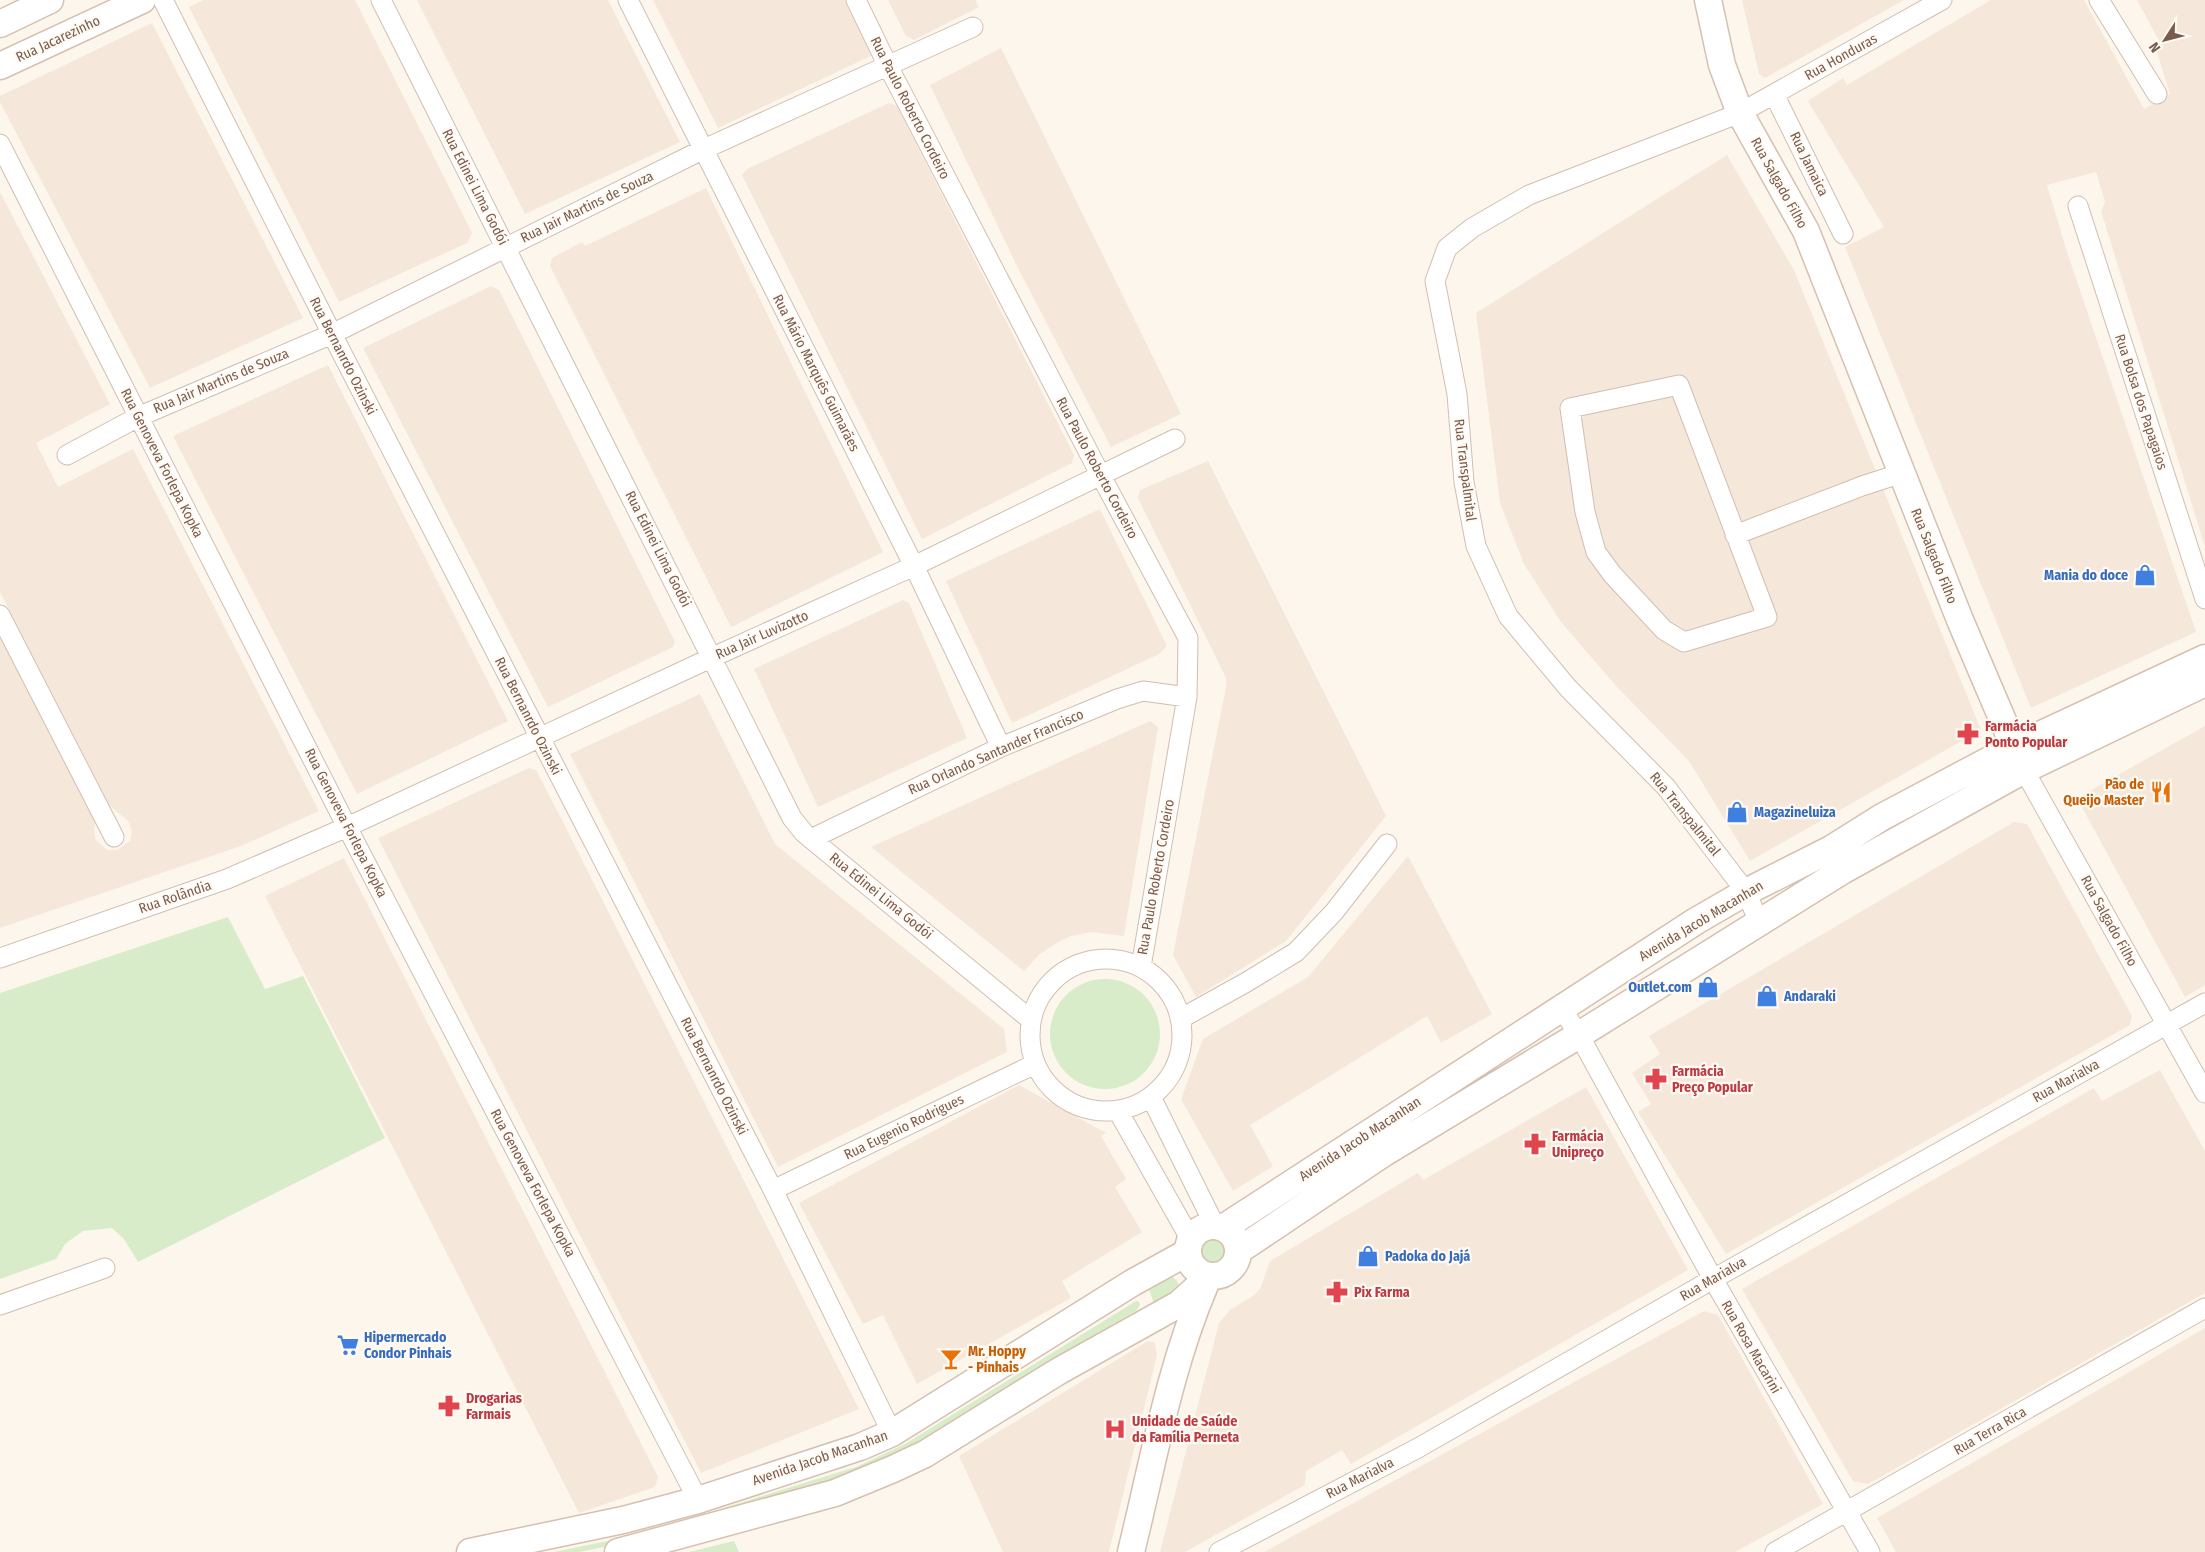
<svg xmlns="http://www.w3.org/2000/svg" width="2205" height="1552" viewBox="0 0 2205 1552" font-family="'Fira Sans Condensed',sans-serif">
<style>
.residential{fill:#f5e8da}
.green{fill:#d8ecc9}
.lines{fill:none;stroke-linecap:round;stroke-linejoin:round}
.street-casing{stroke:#d1beb0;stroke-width:21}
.secondary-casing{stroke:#d6c0b0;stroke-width:29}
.street{stroke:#fff;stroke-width:19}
.secondary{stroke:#fff;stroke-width:26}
.labels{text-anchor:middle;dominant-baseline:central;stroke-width:4.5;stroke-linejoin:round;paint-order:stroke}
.street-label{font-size:14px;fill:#7a5c4d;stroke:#fffaf3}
.shop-label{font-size:14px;font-weight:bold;fill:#366cbe;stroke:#fffaf3;text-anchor:start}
.health-label{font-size:14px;font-weight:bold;fill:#be3a42;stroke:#fffaf3;text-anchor:start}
.food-label{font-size:14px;font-weight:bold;fill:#c56008;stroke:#fffaf3;text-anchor:end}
</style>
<rect width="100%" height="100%" fill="#fdf6ec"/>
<path class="residential" d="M203,0H355L472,233L467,243L339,302L189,7Z
M417,0H608L680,142L525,214Z
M653,0H845L873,55L718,128Z
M888,0H975L979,7L914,40L906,36Z
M1742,0H1904L1765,78L1759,74Z
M1991,0H2084L2144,109L2170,94L2157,52L2163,48L2137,0H2205V547L2101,211L2105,202L2096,172L2047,185L2067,252L2196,632L2031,708L1845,247L1884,227L1808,101L1843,78L1847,85Z
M152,23L303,318L150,388L0,102V96Z
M1001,48L1181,414L1111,447L1019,270L930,85Z
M889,103L897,106L1074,455L1072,463L922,539L742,175L747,169Z
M1727,155L1794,270L1981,730L1750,861L1689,761L1617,687L1561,622L1524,564L1500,503L1476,313Z
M706,188L883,552L731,627L550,266L552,258L582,242L585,246Z
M0,192L110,404L36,443L58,487L133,449L319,811L241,846L0,928V636L96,820L94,831L96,840L107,850H117L130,841L132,831L128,821L110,806L0,592Z
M491,286L499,290L675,642L673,647L548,707L363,348Z
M328,365L508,721L357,794L173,436Z
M1208,461L1386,816L1286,941L1196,997L1173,955L1226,687V678L1138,498L1140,490Z
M1100,509L1167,646L1159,654L1012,723L946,581Z
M903,600L909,603L967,738L818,807L754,669Z
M700,694L775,844L1004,1029L1007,1052L778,1167L570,754Z
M1150,721L1158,727L1124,936L1092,932L1071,936L1058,942L1040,954L1024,971L871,847Z
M2205,726V985L2185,997L2077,798Z
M529,768L536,770L563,822L859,1409L701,1473L378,838Z
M2014,822L2027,824L2132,1016L2130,1025L1726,1254L1638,1112L1651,1104L1632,1073L1660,1054L1649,1036Z
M1408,856L1492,1014L1441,1043L1427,1016L1250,1125L1273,1166L1233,1191L1181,1099L1203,1039L1308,977Z
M344,858L658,1477L655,1487L579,1513L265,896Z
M2160,1070L2205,1151V1293L1868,1484L1853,1481L1742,1289L2094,1088L2102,1101Z
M1019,1085L1106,1133L1101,1136L1126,1179L1115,1187L1142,1232L1062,1281L1071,1298L917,1384L883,1315L863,1324L799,1203Z
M1586,1087L1688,1270L1351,1464L1342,1450L1306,1471L1305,1485L1185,1552H1160L1219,1323L1230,1310L1253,1296L1260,1289L1270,1261L1418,1173L1423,1180Z
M1704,1311L1718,1315L1823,1504L1735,1552H1264Z
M2205,1328V1552H1896L1877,1518Z
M1148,1341L1155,1343L1157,1355L1109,1552H1003L959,1456Z"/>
<path class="green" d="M228,917L265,989L303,976L385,1138L138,1262L124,1239L112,1228L83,1231L65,1244L56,1259L0,1279V993Z
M1050 1034a55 55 0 1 1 110 0a55 55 0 1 1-110 0Z
M1198 1251a14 14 0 1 1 28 0a14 14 0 1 1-28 0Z
M1172,1276L1177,1281L1180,1288L1154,1304L1149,1289Z
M1136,1301L1139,1302L1140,1305L1136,1311L1053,1358L1049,1366L880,1466L609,1546L579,1552H554L617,1539L675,1523L856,1467L905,1444Z
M734,1541L739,1552H689Z"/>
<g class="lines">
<g class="street-casing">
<path id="street" d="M163,0L332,334L773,1190L892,1433
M381,0L792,818L804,833L1031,1020
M628,0L914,566L1001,747
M856,0L888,66L1101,476L1188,638L1187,697L1141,967
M2099,0L2157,94
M1774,94L1843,234
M0,144L347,827L698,1500
M2078,206L2205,599
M1679,385L1767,617L1684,642L1664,630L1612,574L1596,552L1585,512L1570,408Z
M67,455L138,417L332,334L702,150L973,27
M1735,535L1862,486L1902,473
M0,615L114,837
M2024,770L2205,1093
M811,839L1001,747L1117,699L1143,691L1187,697
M1759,922L1746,892L1666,787L1568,688L1508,616L1476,546L1464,482L1457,394L1435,281L1447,248L1472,228L1529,195L1740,113L1942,0
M0,958L227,879L347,827L713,657L914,566L1175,439
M1030 1035a76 76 0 1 1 152 0a76 76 0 1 1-152 0Z
M1562,1009L1579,1035L1713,1279L1870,1552
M1180,1019L1245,983L1296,952L1334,912L1387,844
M1151,1097L1215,1226
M1118,1111L1191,1240
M773,1190L1035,1064
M0,1305L105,1268
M1219,1552L1418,1448L1713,1279L2205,1003
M1775,1552L2205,1308"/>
</g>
<g class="secondary-casing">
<path id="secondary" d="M1708,0L1722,65L1740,113L1806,231L1960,620L2021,763
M0,24L50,0
M0,66L142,0
M1188 1251a25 25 0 1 1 50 0a25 25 0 1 1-50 0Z
M1223,1228L1696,921L1746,892L1831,849L1882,817L2014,747L2205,658
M1238,1251L1384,1153L1579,1035L1842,871L2024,770L2205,683
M470,1552L623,1520L698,1500L860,1447L892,1433L1132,1283L1188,1252
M618,1552L835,1493L893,1469L925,1454L1059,1371L1179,1304L1210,1276
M1131,1552C1153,1463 1169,1369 1205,1285"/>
</g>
<use href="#street" class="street"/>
<use href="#secondary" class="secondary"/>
</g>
<defs>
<g id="shop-bare" transform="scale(1.725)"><path d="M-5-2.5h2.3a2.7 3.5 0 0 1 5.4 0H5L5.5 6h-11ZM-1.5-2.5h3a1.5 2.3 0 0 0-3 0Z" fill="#3f7fe0" stroke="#fffaf3" stroke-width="2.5" paint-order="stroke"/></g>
<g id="pharmacy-bare" transform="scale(1.725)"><path d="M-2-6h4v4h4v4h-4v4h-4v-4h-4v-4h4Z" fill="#e0444e" stroke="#fffaf3" stroke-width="2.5" paint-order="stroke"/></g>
<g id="restaurant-bare" transform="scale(1.725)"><path d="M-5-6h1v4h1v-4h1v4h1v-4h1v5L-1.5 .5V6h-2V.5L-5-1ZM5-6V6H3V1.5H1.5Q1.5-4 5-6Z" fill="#e8710a" stroke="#fffaf3" stroke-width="2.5" paint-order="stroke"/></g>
<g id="supermarket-bare" transform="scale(1.725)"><path d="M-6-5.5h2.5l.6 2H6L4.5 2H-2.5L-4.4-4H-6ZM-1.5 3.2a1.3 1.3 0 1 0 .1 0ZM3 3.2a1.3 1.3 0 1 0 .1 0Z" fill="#3f7fe0" stroke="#fffaf3" stroke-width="2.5" paint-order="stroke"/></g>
<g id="bar-bare" transform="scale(1.725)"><path d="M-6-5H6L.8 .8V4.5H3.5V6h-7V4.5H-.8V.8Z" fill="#e8710a" stroke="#fffaf3" stroke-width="2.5" paint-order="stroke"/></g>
<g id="hospital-bare" transform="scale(1.725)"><path d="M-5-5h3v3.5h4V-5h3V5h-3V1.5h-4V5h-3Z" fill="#e0444e" stroke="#fffaf3" stroke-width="2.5" paint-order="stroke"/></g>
</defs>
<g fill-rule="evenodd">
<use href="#shop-bare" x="2145" y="575"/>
<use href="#pharmacy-bare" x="1968" y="734"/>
<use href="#restaurant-bare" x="2161" y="792"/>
<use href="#shop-bare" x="1737" y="812"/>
<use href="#shop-bare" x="1708" y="987"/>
<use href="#shop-bare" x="1767" y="996"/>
<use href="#pharmacy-bare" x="1656" y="1079"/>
<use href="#pharmacy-bare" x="1535" y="1144"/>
<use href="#shop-bare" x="1368" y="1256"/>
<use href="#pharmacy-bare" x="1337" y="1292"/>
<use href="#supermarket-bare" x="348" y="1345"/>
<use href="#bar-bare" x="951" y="1359"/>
<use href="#pharmacy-bare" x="449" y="1406"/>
<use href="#hospital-bare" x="1115" y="1429"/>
</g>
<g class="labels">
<g class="street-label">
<text transform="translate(58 39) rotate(-25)">Rua Jacarezinho</text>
<text transform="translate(1841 57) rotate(-29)">Rua Honduras</text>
<text transform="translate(910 108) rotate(63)">Rua Paulo Roberto Cordeiro</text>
<text transform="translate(1809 164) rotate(64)">Rua Jamaica</text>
<text transform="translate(1779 183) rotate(61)">Rua Salgado Filho</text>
<text transform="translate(475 187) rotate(63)">Rua Edinei Lima Godói</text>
<text transform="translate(587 207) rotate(-26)">Rua Jair Martins de Souza</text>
<text transform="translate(343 356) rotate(63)">Rua Bernanrdo Ozinski</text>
<text transform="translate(816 373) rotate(63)">Rua Mário Marquês Guimarães</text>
<text transform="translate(221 381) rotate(-23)">Rua Jair Martins de Souza</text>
<text transform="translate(2141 402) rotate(72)">Rua Bolsa dos Papagaios</text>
<text transform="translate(162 463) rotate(63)">Rua Genoveva Forlepa Kopka</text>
<text transform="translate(1097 468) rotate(62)">Rua Paulo Roberto Cordeiro</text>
<text transform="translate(1465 470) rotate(83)">Rua Transpalmital</text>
<text transform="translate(658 549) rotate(63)">Rua Edinei Lima Godói</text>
<text transform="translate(1934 556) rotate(68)">Rua Salgado Filho</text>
<text transform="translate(762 635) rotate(-24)">Rua Jair Luvizotto</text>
<text transform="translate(528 716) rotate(63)">Rua Bernanrdo Ozinski</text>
<text transform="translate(996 752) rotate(-24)">Rua Orlando Santander Francisco</text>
<text transform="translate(1685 814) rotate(51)">Rua Transpalmital</text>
<text transform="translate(346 823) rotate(63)">Rua Genoveva Forlepa Kopka</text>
<text transform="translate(1156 877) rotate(-80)">Rua Paulo Roberto Cordeiro</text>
<text transform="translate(881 896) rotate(39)">Rua Edinei Lima Godói</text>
<text transform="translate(175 897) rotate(-19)">Rua Rolândia</text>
<text transform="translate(1701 921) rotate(-31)">Avenida Jacob Macanhan</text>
<text transform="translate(2109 921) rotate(61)">Rua Salgado Filho</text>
<text transform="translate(714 1076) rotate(63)">Rua Bernanrdo Ozinski</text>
<text transform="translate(2066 1081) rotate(-29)">Rua Marialva</text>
<text transform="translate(904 1127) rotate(-26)">Rua Eugenio Rodrigues</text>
<text transform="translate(1360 1139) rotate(-33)">Avenida Jacob Macanhan</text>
<text transform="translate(533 1183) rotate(62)">Rua Genoveva Forlepa Kopka</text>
<text transform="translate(1713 1279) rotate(-30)">Rua Marialva</text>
<text transform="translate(1751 1347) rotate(60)">Rua Rosa Macarini</text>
<text transform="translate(1990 1431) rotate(-30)">Rua Terra Rica</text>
<text transform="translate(820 1458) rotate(-19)">Avenida Jacob Macanhan</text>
<text transform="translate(1360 1478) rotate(-27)">Rua Marialva</text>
</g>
<g class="shop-label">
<text x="2128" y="575" text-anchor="end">Mania do doce</text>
<text x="1754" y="812">Magazineluiza</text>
<text x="1692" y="987" text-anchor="end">Outlet.com</text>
<text x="1784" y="996">Andaraki</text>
<text x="1385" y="1256">Padoka do Jajá</text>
<text x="364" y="1337">Hipermercado<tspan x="364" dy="16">Condor Pinhais</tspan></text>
</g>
<g class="health-label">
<text x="1985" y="726">Farmácia<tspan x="1985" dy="16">Ponto Popular</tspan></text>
<text x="1672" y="1071">Farmácia<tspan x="1672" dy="16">Preço Popular</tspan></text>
<text x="1552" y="1136">Farmácia<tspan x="1552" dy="16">Unipreço</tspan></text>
<text x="1354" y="1292">Pix Farma</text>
<text x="466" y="1398">Drogarias<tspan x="466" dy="16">Farmais</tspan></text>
<text x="1132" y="1421">Unidade de Saúde<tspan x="1132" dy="16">da Família Perneta</tspan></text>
</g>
<g class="food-label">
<text x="2144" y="784">Pão de<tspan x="2144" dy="16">Queijo Master</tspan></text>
<text x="968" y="1351" text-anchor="start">Mr. Hoppy<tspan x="968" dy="16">- Pinhais</tspan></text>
</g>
</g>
<g transform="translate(2165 40) rotate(234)" stroke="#fffaf3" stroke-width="4" paint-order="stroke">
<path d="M0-4L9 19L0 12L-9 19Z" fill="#7a5c4d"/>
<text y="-8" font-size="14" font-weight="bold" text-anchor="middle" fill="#7a5c4d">N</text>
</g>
</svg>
